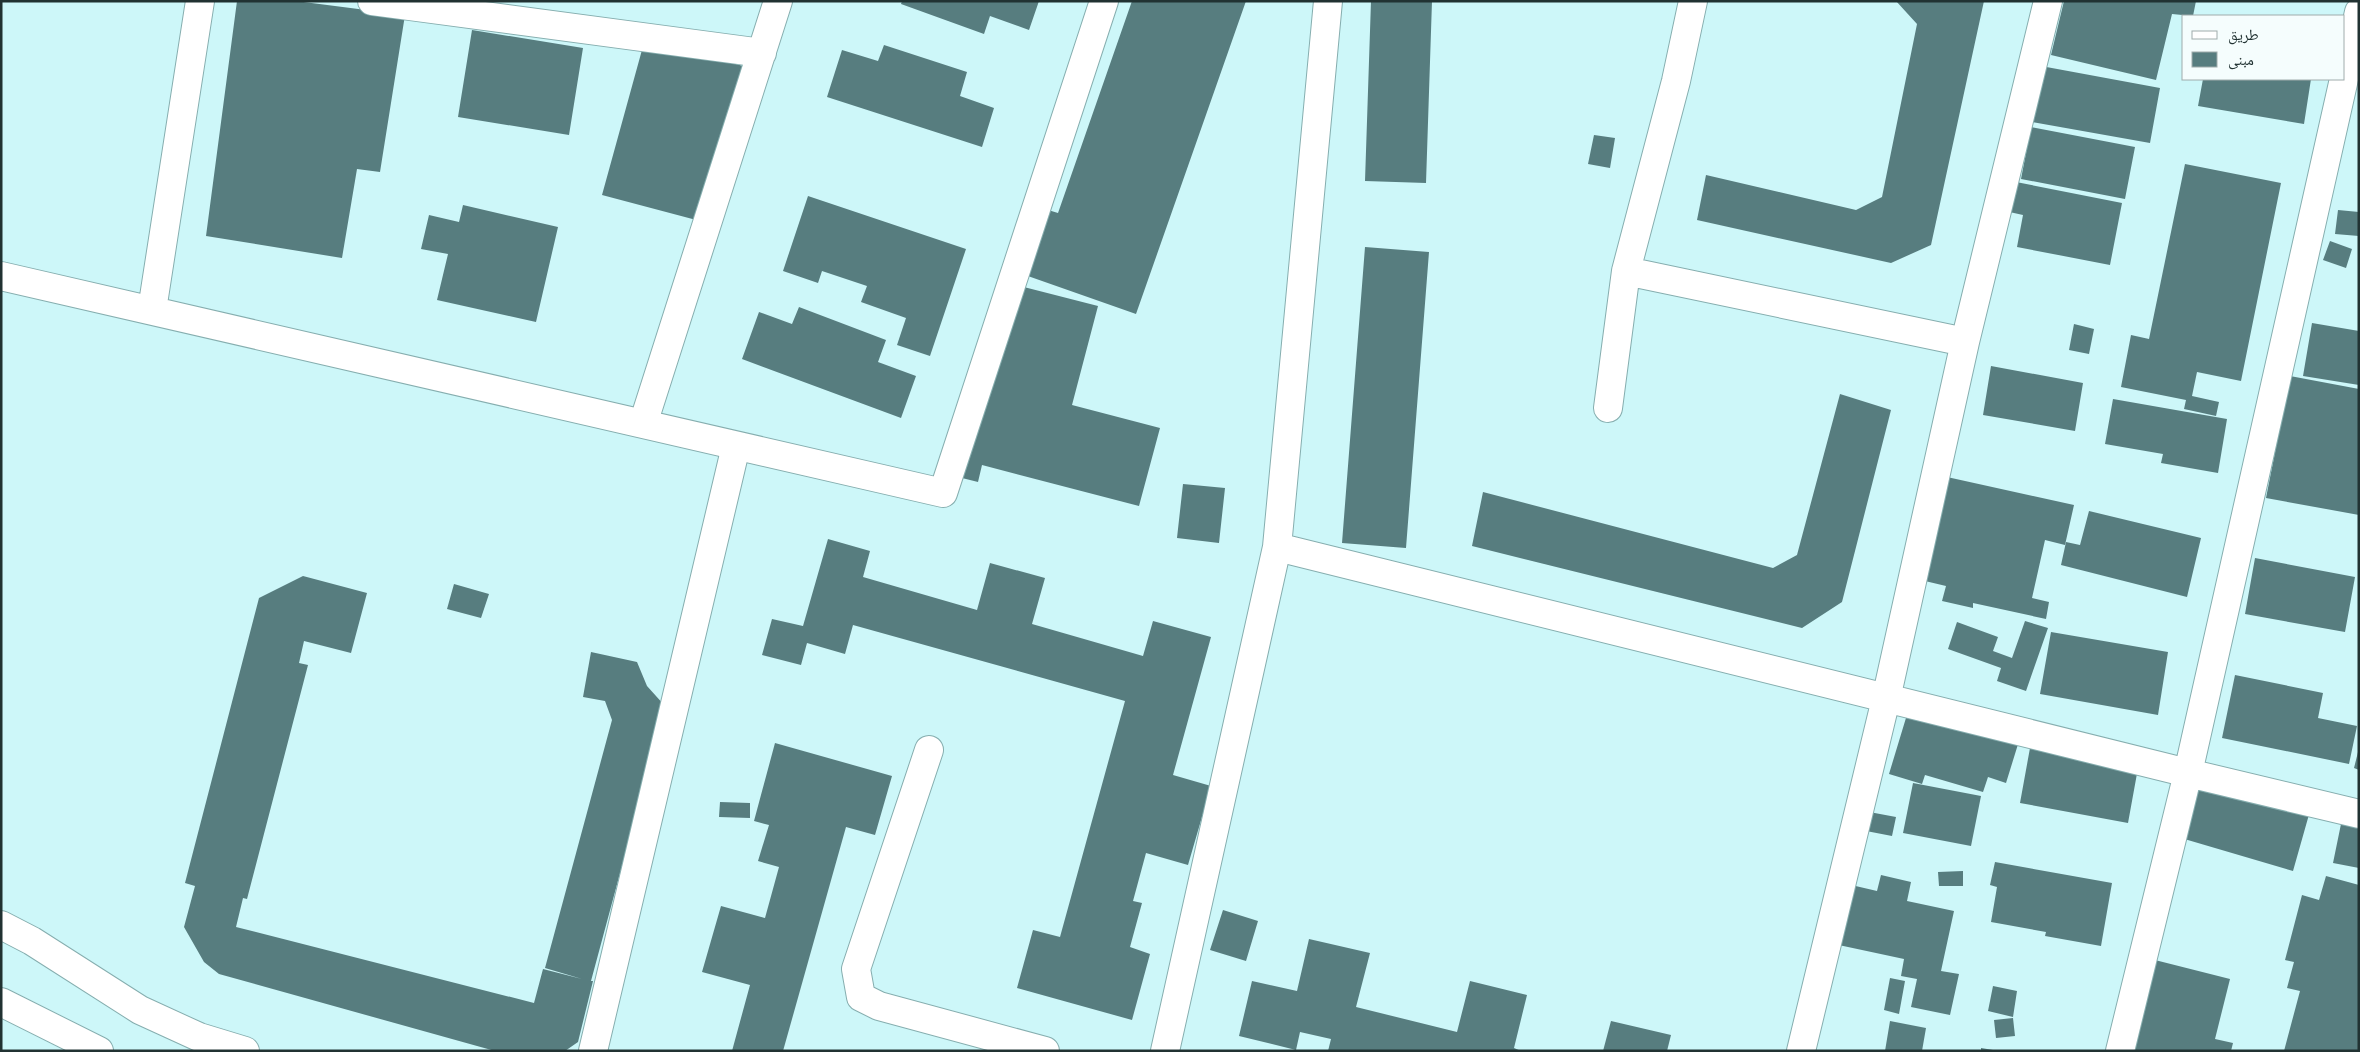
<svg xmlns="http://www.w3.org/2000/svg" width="2360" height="1052" viewBox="0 0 2360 1052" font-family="Roboto,'Noto Naskh Arabic',sans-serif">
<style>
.building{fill:#577d7f}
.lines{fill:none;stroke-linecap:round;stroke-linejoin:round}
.minor-casing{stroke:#86aeaf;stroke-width:30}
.primary-casing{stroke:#86aeaf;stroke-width:30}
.minor{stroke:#fff;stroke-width:28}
.primary{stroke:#fff;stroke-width:28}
</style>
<rect width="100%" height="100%" fill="#cdf7f9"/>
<path class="building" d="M237,1H296L405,15L380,172L357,169L342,258L206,236Z
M902,1H1039L1029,30L990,16L984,34L901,4Z
M1132,1H1246L1136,314L1025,275L1048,210L1058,213Z
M1371,1H1432L1426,183L1365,181Z
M1896,1H1984L1931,245L1891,263L1697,220L1706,175L1856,210L1882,197L1917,24Z
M2064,1H2196L2193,16L2172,14L2156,80L2051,55Z
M472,30L583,48L569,135L458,117Z
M645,39L743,66L700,221L602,195Z
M884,45L967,72L960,96L994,108L982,147L827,97L842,50L878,61Z
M2041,66L2160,88L2150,143L2032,122Z
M2203,79H2311L2304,124L2198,106Z
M2031,127L2135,147L2125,199L2021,179Z
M1594,135L1615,138L1610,168L1588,164Z
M2185,164L2281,183L2241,381L2197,372L2192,396L2219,402L2216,416L2184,409L2186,400L2121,387L2131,335L2149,339Z
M2011,181L2122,203L2110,265L2017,247L2023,215L2005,211Z
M808,196L966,249L930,356L897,345L906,318L861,302L867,286L822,271L818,283L783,271Z
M463,205L558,227L536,322L437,300L448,254L421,249L429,215L459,222Z
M2338,210L2359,212V236L2335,234Z
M2330,241L2352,249L2346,268L2323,260Z
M1365,247L1429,252L1406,548L1342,543Z
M1012,284L1098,306L1072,405L1160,428L1139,506L982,465L978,482L962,478Z
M799,307L886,340L878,362L916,376L901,418L742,359L759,312L792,324Z
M2312,323L2359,331V385L2303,376Z
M2074,324L2094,329L2089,354L2069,350Z
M1991,366L2083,383L2075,431L1983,415Z
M2290,376L2359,389V515L2266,498Z
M1840,394L1891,410L1842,602L1802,628L1472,546L1483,492L1773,568L1797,555Z
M2113,399L2227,419L2218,473L2161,463L2163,454L2105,444Z
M1947,477L2074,505L2065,545L2045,540L2032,598L2049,602L2046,619L1973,603V608L1942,601L1946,586L1925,581Z
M1183,484L1225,488L1219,543L1177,538Z
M2089,511L2201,538L2187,597L2061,565L2066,542L2080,545Z
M828,539L870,551L863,577L977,610L990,563L1045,578L1032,624L1143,656L1153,621L1211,637L1173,775L1211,786L1188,865L1146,853L1133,901L1142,903L1130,947L1150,954L1132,1020L1017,988L1033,930L1060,937L1125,701L853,625L845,654L807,643L801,665L762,655L772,619L803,626Z
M2255,558L2355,577L2345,632L2245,614Z
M303,576L367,593L351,653L304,641L299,663L308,665L247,899L243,898L236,927L534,1003L543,969L582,979L545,968L612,720L605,701L583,697L591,652L637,662L647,686L665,706L591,981H593L578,1042L565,1051H495L219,974L204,962L184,927L195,886L185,883L259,598Z
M454,584L489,594L481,618L447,609Z
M2025,621L2048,628L2026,691L1997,681L2001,668L1948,649L1957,622L1998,637L1993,651L2012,658Z
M2051,632L2168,652L2158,715L2040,694Z
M2235,675L2323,693L2318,718L2357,726L2349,764L2222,738Z
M1909,708L2019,741L2006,783L1988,777L1983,792L1925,775L1922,784L1889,774Z
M775,743L892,776L875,835L846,827L783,1051H732L750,985L702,972L721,906L765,918L779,867L758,861L769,825L754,821Z
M2030,748L2138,768L2128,823L2020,803Z
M2358,752H2359V770L2354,768Z
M2198,778L2310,811L2293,871L2181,838Z
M1913,783L1981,796L1971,846L1903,833Z
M720,802L750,803V818L719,817Z
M1864,811L1896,817L1892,836L1861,830Z
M2341,824L2359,828V868L2333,863Z
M1995,862L2112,883L2101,946L2045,936L2046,932L1991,922L1997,887L1990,885Z
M1963,871V886H1939L1938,872Z
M1881,875L1911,882L1907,901L1954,911L1941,971L1959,974L1950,1015L1911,1007L1917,979L1901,976L1904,959L1834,944L1847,884L1877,891Z
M2326,876L2359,885V1051H2284L2300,991L2287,988L2294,962L2285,960L2302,895L2319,900Z
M1223,910L1258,921L1246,961L1210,950Z
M1309,939L1370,953L1356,1007L1457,1032L1470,981L1527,995L1514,1048L1521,1051H1328L1331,1039L1300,1032L1296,1050L1239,1036L1252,981L1297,991Z
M2147,958L2230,979L2215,1039L2233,1043L2231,1051H2124Z
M1890,978L1905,981L1899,1014L1884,1010Z
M1993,986L2017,991L2013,1017L1988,1011Z
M2013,1018L2015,1036L1996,1038L1994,1020Z
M1611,1021L1671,1035L1667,1051H1603Z
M1890,1021L1926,1028L1922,1051H1885Z
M1981,1048L1993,1050V1051H1981Z"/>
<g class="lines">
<g class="minor-casing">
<path id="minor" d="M372,1L762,53
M1328,1L1277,547L2188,773L2359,814
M1693,1L1676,81L1626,271L1965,342
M1,276L943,493L1104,1
M152,310L200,1
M1608,408L1626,271
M643,424L778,1
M929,750L856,969L861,997L879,1006L1045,1051
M593,1051L736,446
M1165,1051L1277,547
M1801,1051L1886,699L1965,342L2048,1
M2120,1051L2188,773L2359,12"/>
</g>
<g class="primary-casing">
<path id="primary" d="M1,925L32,941L140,1010L199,1037L245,1051
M1,1002L99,1051"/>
</g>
<use href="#minor" class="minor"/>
<use href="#primary" class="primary"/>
</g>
<rect width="2360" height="1052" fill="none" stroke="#213232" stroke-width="5"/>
<rect x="2182" y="15" width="162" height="65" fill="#f5fdfd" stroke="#a0acac"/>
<rect x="2192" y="31" width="25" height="8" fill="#ffffff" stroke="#a0acac"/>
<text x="2228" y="40" font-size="15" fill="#213232">طريق</text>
<rect x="2192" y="52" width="25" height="15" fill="#577d7f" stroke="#a0acac"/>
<text x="2228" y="65" font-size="15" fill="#213232">مبنى</text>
</svg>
